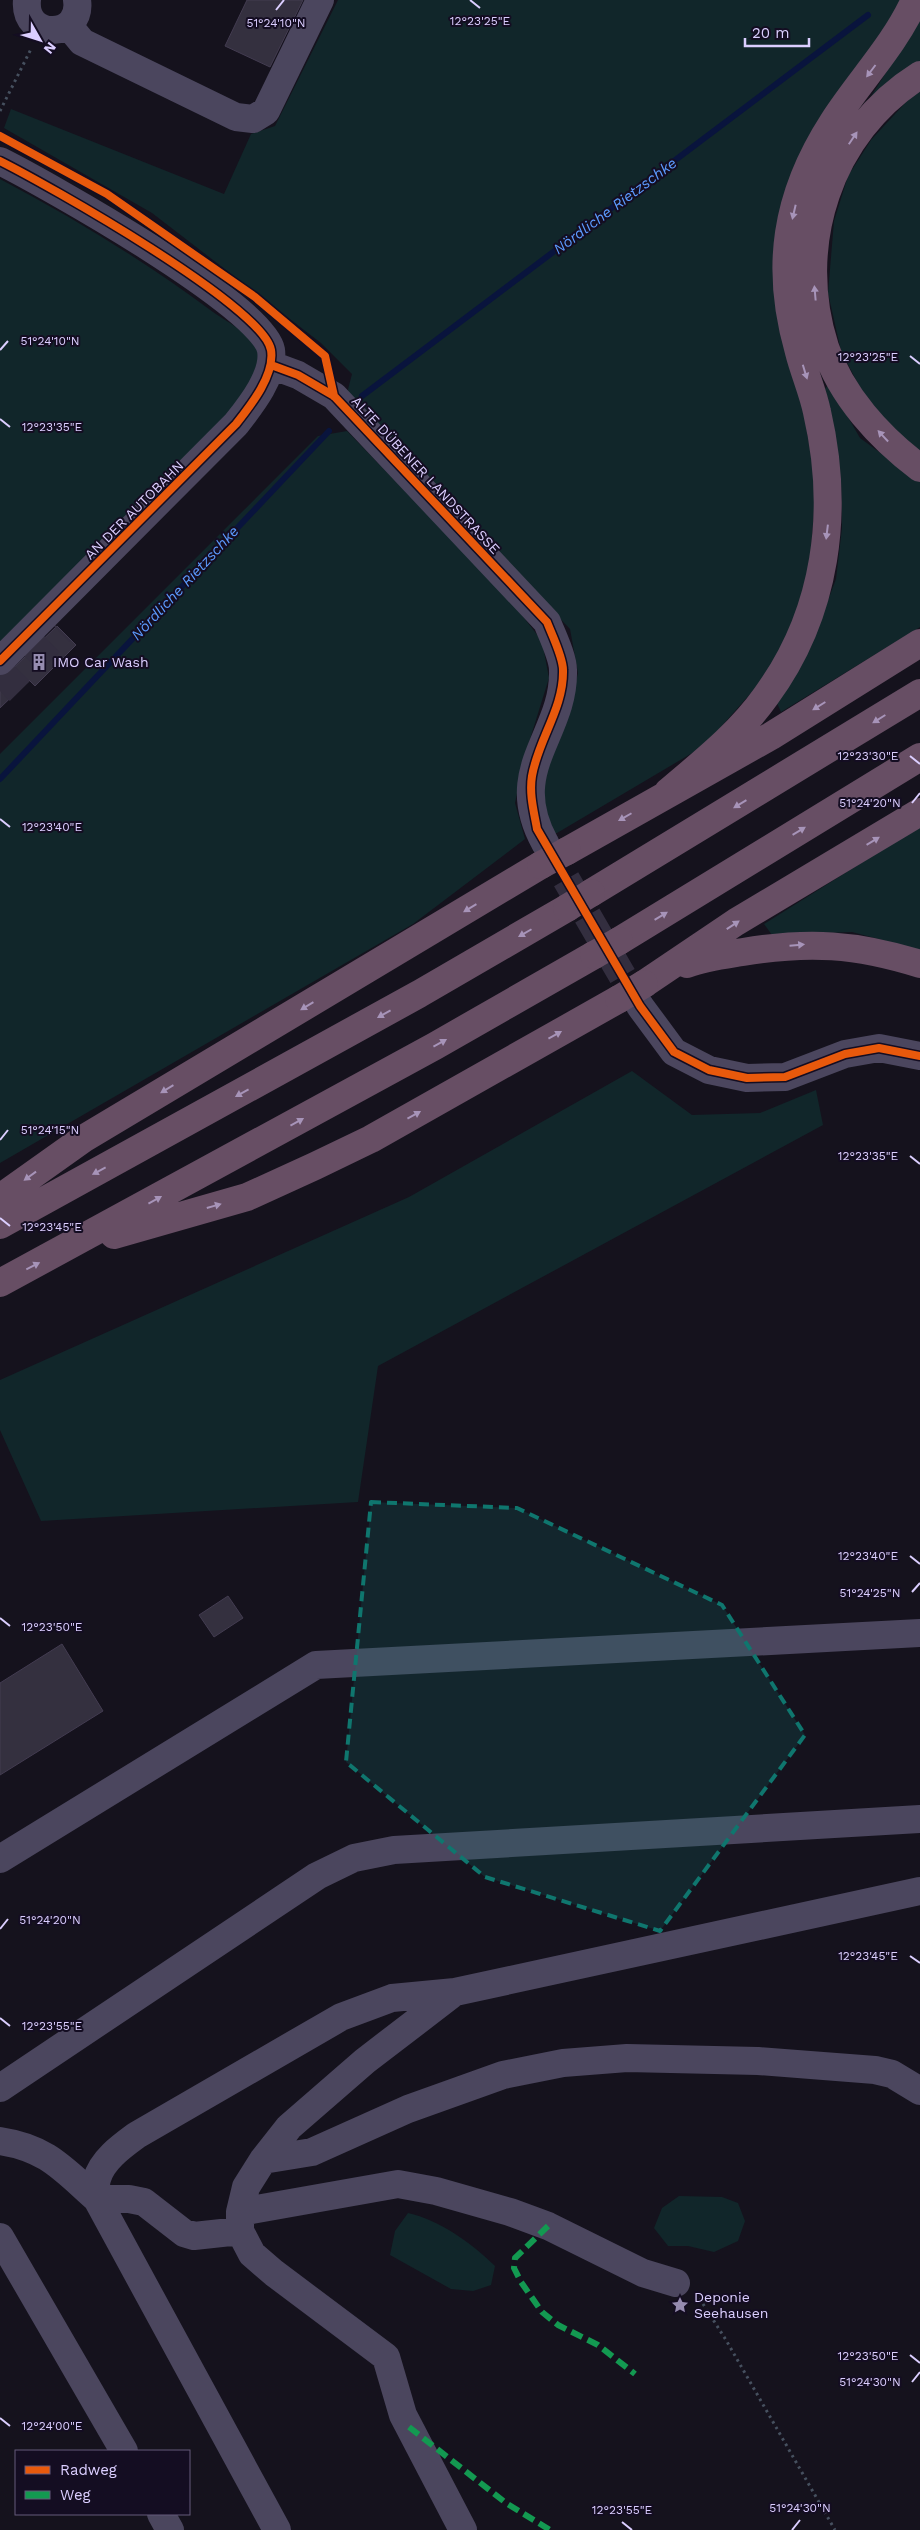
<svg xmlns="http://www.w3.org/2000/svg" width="920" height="2530" viewBox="0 0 920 2530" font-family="'Work Sans',sans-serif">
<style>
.green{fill:#11262a}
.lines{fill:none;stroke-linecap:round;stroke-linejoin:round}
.stream{stroke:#09143d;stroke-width:6}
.building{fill:#34303f;stroke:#433c51}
.minor-tunnel{stroke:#332e3f;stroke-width:28;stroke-dasharray:28 14;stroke-linecap:butt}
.path{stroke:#46505f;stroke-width:3;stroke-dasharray:2.5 4;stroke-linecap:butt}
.minor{stroke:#4b465e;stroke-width:28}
.highway{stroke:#674e64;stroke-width:28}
.highway-bridge{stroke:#674e64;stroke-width:28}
.quiet{stroke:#139951;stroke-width:6;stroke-dasharray:12 6;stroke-linecap:butt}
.cycleway-casing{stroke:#140d22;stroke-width:11}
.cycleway{stroke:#e8590c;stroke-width:8}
.oneway{fill:#a794b9}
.marked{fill:#0f766e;fill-opacity:0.2;stroke:#0f766e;stroke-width:4;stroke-dasharray:10 6;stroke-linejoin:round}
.ticks{fill:none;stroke:#dbceff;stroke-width:2}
.labels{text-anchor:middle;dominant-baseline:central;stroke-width:4;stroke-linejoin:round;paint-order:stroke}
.street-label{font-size:14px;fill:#dbceff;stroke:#140d22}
.poi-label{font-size:14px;fill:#dbceff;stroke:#140d22;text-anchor:start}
.water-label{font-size:15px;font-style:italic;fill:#5c9bff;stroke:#140d22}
.ticks-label{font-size:12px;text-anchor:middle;fill:#dbceff;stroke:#140d22;stroke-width:4;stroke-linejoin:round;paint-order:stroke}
</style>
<rect width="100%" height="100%" fill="#15121d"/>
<path class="green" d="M338,0H904L795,176L801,395L816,485L807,600L773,668L704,746L557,833L551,834L544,818L541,780L569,710L578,673L570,629L346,397L352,374L321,343L152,213L4,128L11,109L224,194L251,134L275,126Z
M920,18V61L870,98Z
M920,87V454L868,403L841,351L828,293L834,221L848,176L871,140Z
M0,179C74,218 146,262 213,312C227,322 252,334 258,352C263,367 248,386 242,398L0,648Z
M829,384L860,438L920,482V627L781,712L777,703L811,646L836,579L842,528L841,480L822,392Z
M347,431L511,601L542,641L549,678L526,752L515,803L525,839L413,924L0,1163V754L318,436Z
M920,826V950L852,932L772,935L764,924Z
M632,1071L692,1115L760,1113L816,1090L823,1125L378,1366L358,1502L41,1521L0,1430V1380L409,1197Z
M679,2196L722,2197L738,2203L745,2221L738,2241L714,2252L688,2246H668L654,2228L662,2208Z
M408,2213C439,2220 472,2243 495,2266L491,2285L473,2291L451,2289L390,2255L395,2231Z"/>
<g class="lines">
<path class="stream" d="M362,396L868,15
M0,779L329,431"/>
</g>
<path class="building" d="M247,0H303L270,67L225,46Z
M57,626L76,645L35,686L29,680L0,708V681Z
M228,1596L243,1618L214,1637L199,1615Z
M62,1644L103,1711L0,1775V1683Z"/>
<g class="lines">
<path class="minor-tunnel" d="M0,691L61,631
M545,843L640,1006"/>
<path class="path" d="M0,111L31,49
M696,2293L726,2340L835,2530"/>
<path class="minor" d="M27,0C23,41 83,39 77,0
M68,25L82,42L236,117L253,119L266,111L320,0
M0,161C46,184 263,306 271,350C275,375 251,405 236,424L0,661
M271,365L298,375L334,396L547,622C552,635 563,657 563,670C565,735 504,769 545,843
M640,1006L674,1052L709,1070L747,1078L785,1077L845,1054L879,1048L920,1056
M0,1859L316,1665L920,1633
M0,2088L317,1876L354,1858L394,1850L920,1819
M0,2141C47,2148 63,2169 97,2199H129L144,2202L184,2233L194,2236L240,2231
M263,2160L312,2152L408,2109L503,2075L563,2063L627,2058L758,2061L875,2070L892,2074L920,2091
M240,2212L398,2184L436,2191L510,2212L548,2226L643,2273L676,2283
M0,2237L124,2451
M161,2514L170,2530
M277,2530L97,2199C97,2193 95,2185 97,2179C102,2160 122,2146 137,2135L341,2017L392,1998L455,1992
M463,2530L403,2415L386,2357L274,2273L252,2254L240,2231V2212L246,2187L263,2160L289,2127L365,2061L455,1992L920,1891"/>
<path class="highway" d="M920,75C829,132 792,245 825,347C841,396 880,438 920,468
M668,792C702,763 739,734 766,696C827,613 840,511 817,412C813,392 804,372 799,352C788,314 783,273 789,233C795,193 811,156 833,122C860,80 894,46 915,0
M567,851L771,736L920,643
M591,893L920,693
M619,941L920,757
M687,964C705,957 724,955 743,952C809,941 856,944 920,964
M644,984L736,922L920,812
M0,1198L83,1139L541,865
M0,1225L419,994L567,908
M114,1235L247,1197L315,1166L371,1139L619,999
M0,1283L435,1046L594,955"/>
<path class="highway-bridge" d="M541,865L567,851
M567,908L591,893
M594,955L619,941
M619,999L644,984"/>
<path class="quiet" d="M548,2226L515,2258L514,2268L521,2282L542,2312L558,2325L598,2345L635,2374
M409,2427L506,2503L550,2530"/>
<g class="cycleway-casing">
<path id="cycleway" d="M0,136L107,194L255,297L325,356L334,396
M0,161C46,184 263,306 271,350C275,375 251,405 236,424L0,661
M271,365L298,375L334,396L547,622C552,635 563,657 563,670C564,708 538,740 532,776C529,794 534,812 537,829L640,1006L674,1052L709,1070L747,1078L785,1077L845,1054L879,1048L920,1056"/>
</g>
<use href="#cycleway" class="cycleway"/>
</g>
<defs><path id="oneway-solid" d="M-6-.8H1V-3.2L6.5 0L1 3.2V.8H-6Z" transform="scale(1.25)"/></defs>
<g class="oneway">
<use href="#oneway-solid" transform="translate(871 71) rotate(127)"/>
<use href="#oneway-solid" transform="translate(853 138) rotate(-56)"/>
<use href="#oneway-solid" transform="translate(794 212) rotate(103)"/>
<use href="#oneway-solid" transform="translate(815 293) rotate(-95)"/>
<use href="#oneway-solid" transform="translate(805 372) rotate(73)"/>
<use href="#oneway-solid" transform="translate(883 436) rotate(-133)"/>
<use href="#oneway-solid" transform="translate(827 532) rotate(97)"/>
<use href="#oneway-solid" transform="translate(819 706) rotate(148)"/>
<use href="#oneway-solid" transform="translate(879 719) rotate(148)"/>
<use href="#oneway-solid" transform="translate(740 804) rotate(149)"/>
<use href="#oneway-solid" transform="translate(625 817) rotate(150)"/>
<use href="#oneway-solid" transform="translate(799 831) rotate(-31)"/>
<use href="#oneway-solid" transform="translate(873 841) rotate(-31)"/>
<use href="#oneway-solid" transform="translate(470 908) rotate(149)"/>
<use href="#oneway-solid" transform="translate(661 916) rotate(-31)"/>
<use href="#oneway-solid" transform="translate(733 925) rotate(-33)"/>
<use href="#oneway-solid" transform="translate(525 933) rotate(150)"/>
<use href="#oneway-solid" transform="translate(797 945) rotate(-5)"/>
<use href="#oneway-solid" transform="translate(307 1006) rotate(149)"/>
<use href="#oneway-solid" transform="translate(384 1014) rotate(151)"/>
<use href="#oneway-solid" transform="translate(555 1035) rotate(-29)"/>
<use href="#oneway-solid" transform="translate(440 1043) rotate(-29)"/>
<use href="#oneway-solid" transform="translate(167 1089) rotate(149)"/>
<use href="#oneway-solid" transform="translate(242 1093) rotate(151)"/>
<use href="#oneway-solid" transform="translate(414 1115) rotate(-29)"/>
<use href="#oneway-solid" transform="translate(297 1122) rotate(-29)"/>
<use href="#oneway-solid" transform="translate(99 1171) rotate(152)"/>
<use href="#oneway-solid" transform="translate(30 1176) rotate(144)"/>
<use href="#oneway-solid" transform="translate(155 1200) rotate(-29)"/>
<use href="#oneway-solid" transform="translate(214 1206) rotate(-16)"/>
<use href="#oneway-solid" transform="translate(33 1266) rotate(-27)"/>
</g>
<path class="marked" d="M371,1502L517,1508L722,1605L805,1735L660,1931L485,1877L346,1762Z"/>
<path class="ticks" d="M470,0L480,8M276,10L284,0M0,350L8,341M910,356L920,364M0,419L10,427M910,756L920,764M912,803L920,793M0,819L10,827M0,1140L8,1130M910,1156L920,1164M0,1218L10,1226M910,1556L920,1564M912,1592L920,1583M0,1618L10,1626M0,1929L8,1919M910,1956L920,1963M0,2018L10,2026M910,2355L920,2363M912,2382L920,2372M0,2418L10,2426M622,2522L632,2530M792,2530L800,2520"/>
<defs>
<g id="building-bare" transform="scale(1.35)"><path d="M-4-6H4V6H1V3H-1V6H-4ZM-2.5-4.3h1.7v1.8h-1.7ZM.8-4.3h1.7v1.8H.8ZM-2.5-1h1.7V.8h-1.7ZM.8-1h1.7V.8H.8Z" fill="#968cb0" stroke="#140d22" stroke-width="2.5" paint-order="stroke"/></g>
<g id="sight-bare" transform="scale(1.35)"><path d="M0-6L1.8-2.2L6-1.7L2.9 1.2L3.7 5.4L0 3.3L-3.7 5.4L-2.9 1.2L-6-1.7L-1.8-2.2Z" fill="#968cb0" stroke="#140d22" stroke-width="2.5" paint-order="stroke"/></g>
</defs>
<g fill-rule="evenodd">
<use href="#building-bare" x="39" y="662"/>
<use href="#sight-bare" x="680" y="2305"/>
</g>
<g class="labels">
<g class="street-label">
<text transform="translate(426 475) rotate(47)">ALTE DÜBENER LANDSTRASSE</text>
<text transform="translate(134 510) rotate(-45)">AN DER AUTOBAHN</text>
</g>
<g class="poi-label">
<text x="53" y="662">IMO Car Wash</text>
<text x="694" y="2297">Deponie<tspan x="694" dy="16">Seehausen</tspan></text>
</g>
<g class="water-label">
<text transform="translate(615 206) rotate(-37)">Nördliche Rietzschke</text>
<text transform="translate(185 583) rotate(-47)">Nördliche Rietzschke</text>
</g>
</g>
<g class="ticks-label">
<text x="480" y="25">12°23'25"E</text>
<text x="276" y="27">51°24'10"N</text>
<text x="50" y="345">51°24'10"N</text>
<text x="868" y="361">12°23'25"E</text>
<text x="52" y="431">12°23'35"E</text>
<text x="868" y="760">12°23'30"E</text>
<text x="870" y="807">51°24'20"N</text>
<text x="52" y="831">12°23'40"E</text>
<text x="50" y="1134">51°24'15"N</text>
<text x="868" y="1160">12°23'35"E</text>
<text x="52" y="1231">12°23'45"E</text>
<text x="868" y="1560">12°23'40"E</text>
<text x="870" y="1597">51°24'25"N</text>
<text x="52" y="1631">12°23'50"E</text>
<text x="50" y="1924">51°24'20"N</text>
<text x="868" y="1960">12°23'45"E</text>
<text x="52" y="2030">12°23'55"E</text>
<text x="868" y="2360">12°23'50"E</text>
<text x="870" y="2386">51°24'30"N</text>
<text x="52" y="2430">12°24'00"E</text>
<text x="800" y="2512">51°24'30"N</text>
<text x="622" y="2514">12°23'55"E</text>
</g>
<rect x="15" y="2450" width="175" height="65" fill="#140d22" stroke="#645a7a"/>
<rect x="25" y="2466" width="25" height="8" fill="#e8590c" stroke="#645a7a"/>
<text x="60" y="2475" font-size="15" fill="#dbceff">Radweg</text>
<rect x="25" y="2491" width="25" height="8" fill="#139951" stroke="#645a7a"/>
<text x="60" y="2500" font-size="15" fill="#dbceff">Weg</text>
<g transform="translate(40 40) rotate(129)" stroke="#140d22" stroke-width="4" paint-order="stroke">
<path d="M0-4L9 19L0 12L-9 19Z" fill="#dbceff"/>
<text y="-8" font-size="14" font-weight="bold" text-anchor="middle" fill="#dbceff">N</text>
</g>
<path d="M745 38v8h64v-8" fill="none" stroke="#dbceff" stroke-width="2.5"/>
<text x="752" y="38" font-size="15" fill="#dbceff" stroke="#140d22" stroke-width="4" paint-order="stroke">20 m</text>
</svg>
